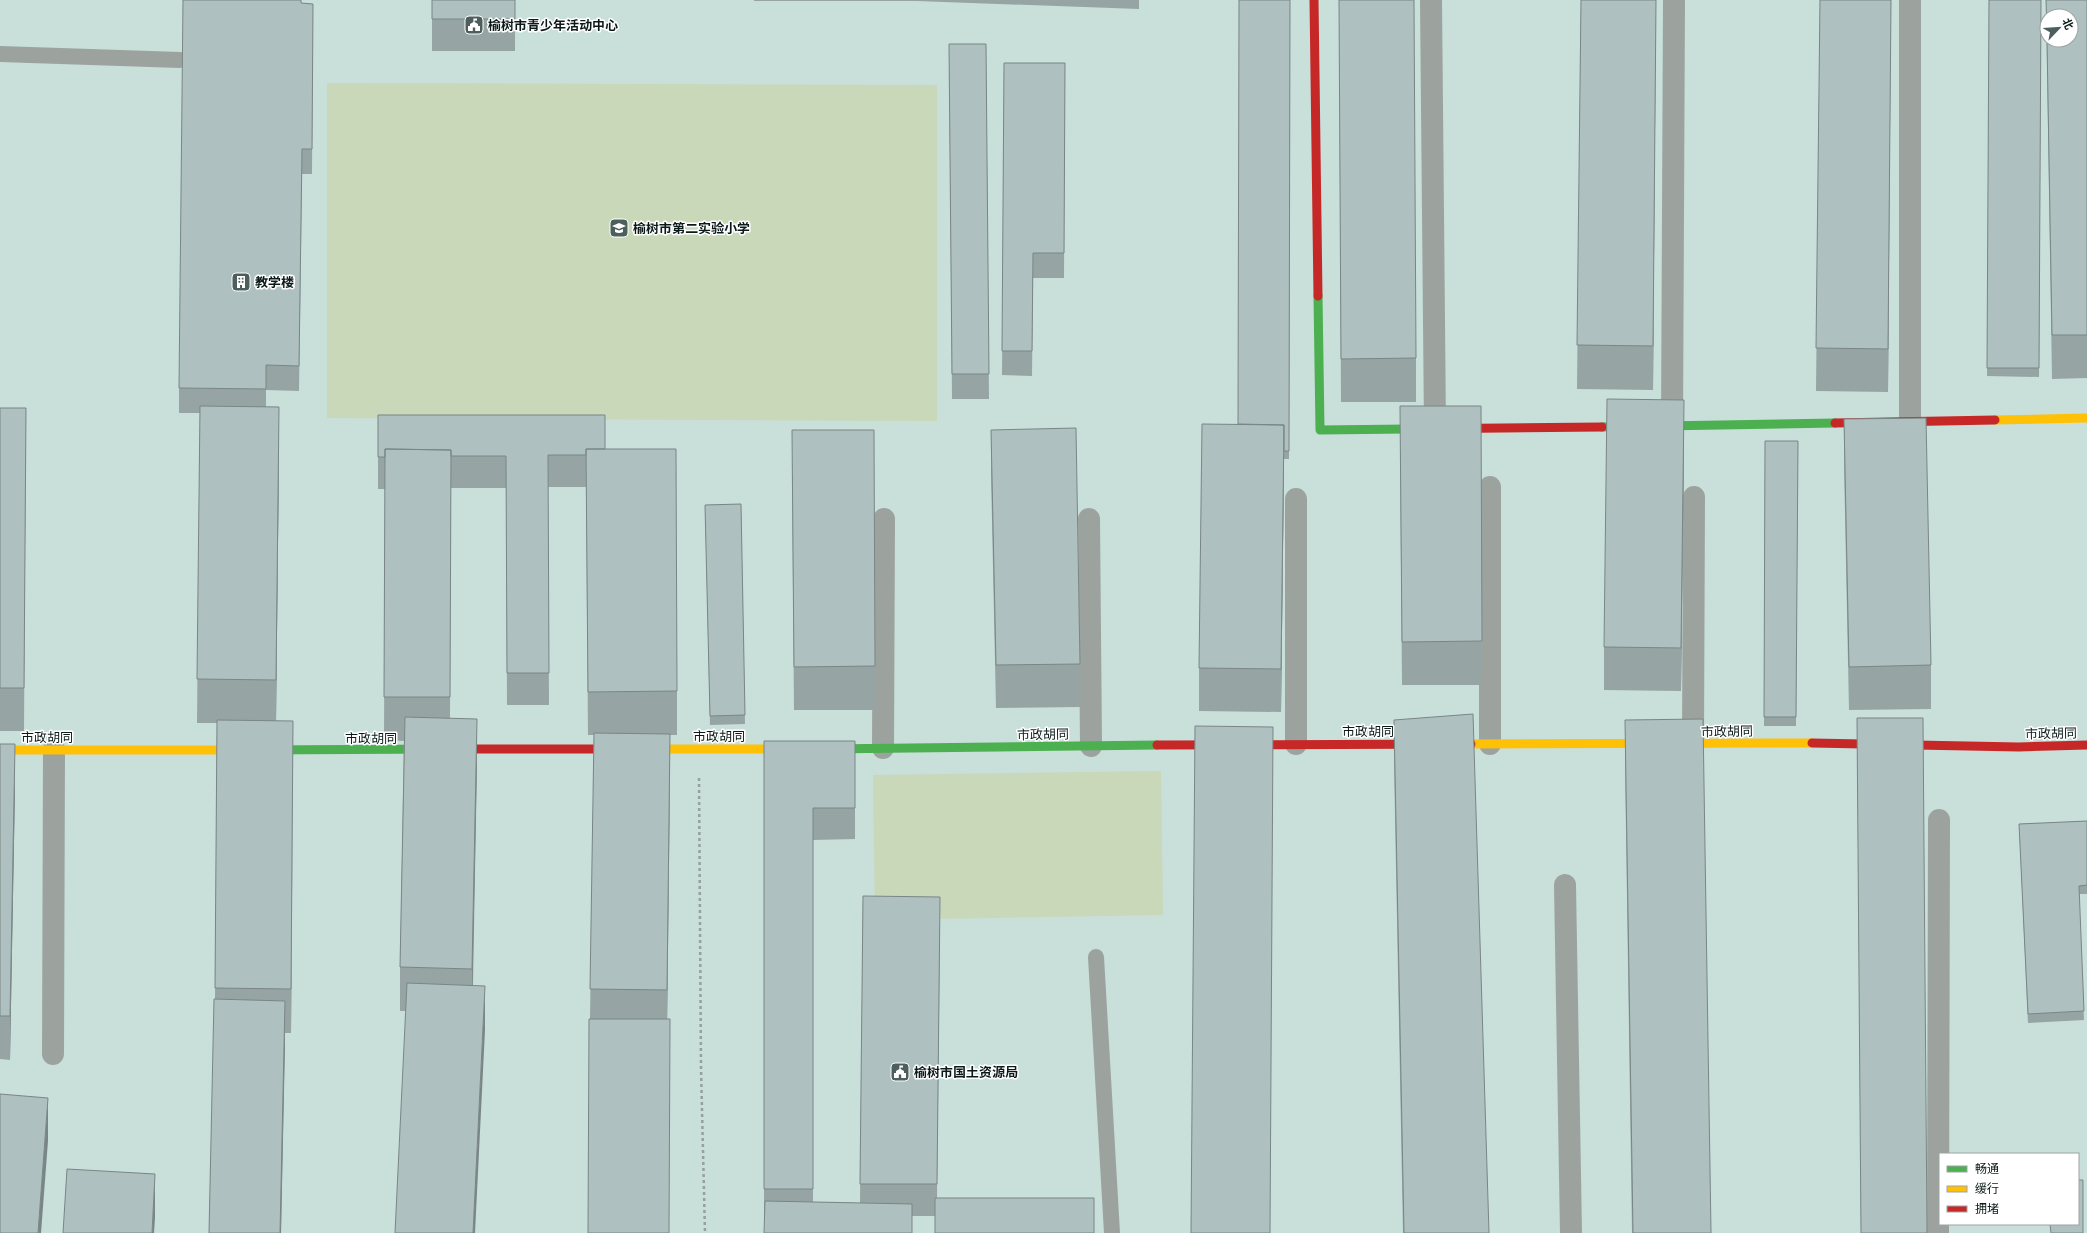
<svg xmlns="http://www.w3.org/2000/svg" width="2087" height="1233" viewBox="0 0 2087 1233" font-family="Cabin,'Noto Sans SC',sans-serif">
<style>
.green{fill:#c9d8b9}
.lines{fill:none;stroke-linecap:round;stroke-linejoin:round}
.path{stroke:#96a19e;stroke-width:2.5;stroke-dasharray:3 3;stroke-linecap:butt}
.lane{stroke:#9ca39e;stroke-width:16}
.street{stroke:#9ca39e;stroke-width:22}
.fast{stroke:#4caf50;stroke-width:9}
.slow{stroke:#ffc107;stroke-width:9}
.jam{stroke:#c62828;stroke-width:9}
.wall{fill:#96a5a4}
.shaded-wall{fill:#7a8686}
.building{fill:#aec0bf;stroke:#7a8686}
.labels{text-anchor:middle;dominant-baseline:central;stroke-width:3;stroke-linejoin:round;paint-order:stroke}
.poi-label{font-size:13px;font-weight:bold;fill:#0b1a18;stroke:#fff;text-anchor:start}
.street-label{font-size:13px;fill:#0b1a18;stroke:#fff}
</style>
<rect width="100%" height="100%" fill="#c8dfda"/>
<path class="green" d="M327,83L937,85V421L327,418Z
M1161,771L1163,915L875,920L873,775Z"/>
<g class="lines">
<path class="path" d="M699,778L701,1068L705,1233"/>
<path class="lane" d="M0,54L180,60
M1096,957L1112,1233"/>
<path class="street" d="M1431,0L1435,428
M1910,0V421
M1672,426L1674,0
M1490,487V744
M1296,499V744
M1089,519L1091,746
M1693,744L1694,497
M883,748L884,519
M1565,885L1571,1233
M53,1054L54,749
M1938,1233L1939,820"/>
<path class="fast" d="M1318,296L1320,430L1408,429
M1602,427L1835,423
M825,749L1157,745
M244,750L446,749"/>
<path class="slow" d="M1995,420L2087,418
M1471,744L1812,743
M626,749H793
M0,750H244"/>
<path class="jam" d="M1314,0L1318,296
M1835,423L1995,420
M1408,429L1602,427
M1812,743L2019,747L2087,745
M1157,745L1471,744
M446,749H626"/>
</g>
<path class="wall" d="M432,0H515V51H432Z
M754,0H1139V9L917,1H754Z
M1290,0L1289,459H1284L1281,712L1199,711V668L1238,424Z
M1339,0L1416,358V402H1341Z
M1581,0H1656L1653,390L1577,389Z
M1820,0H1891L1888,392L1816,391Z
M1989,0H2041L2039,377L1987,376Z
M2046,0H2087V378L2052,379Z
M301,3L313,4L312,174H302L299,391L266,390V407L279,451L276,721H293L291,1033H285L281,1233H209L215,999L217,723H197L200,413H179V388Z
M949,44H986L989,399H952Z
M1004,63H1065L1064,278H1033L1032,376L1002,375Z
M0,408H26L24,731H0Z
M378,415L605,449L677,691V735H670L667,1019H590L594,735H588L586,487H548L549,705H507L506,488H451L450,718L477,762L473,986L485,1030L406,1011H400V967L404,741L384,740L385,489H378Z
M1844,419L1931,665V709L1849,710L1844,463Z
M991,430L1080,664V707L996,708L991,473Z
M1765,441H1798L1796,726H1764Z
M1684,443L1681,691L1604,690V647Z
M1400,449L1482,641V685H1402Z
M792,474L875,666V710H794Z
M741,504L745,724L710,725L705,505Z
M1857,718L1927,1233H1861Z
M1394,720L1489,1233H1403L1394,763Z
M1625,720L1711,1233H1632L1625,763Z
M764,741H855V839L813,840V1202L860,1203L863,896L940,928L937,1198L935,1216H912V1233L764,1221Z
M0,744L15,787L10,1060L0,1059Z
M2087,821V894H2079L2084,1020L2028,1023L2019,824Z"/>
<path class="shaded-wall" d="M1656,0L1653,390V346Z
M1891,0L1888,392V349Z
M1684,400V443L1681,691V648Z
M279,407V451L276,724V680Z
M1284,425V469L1281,712V669Z
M477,719V762L472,1013V969Z
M670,734V778L667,1033V990Z
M15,744V787L10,1060V1016Z
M293,765L291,1033V989Z
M485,986V1030L475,1233H473Z
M285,1001V1045L281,1233H280Z
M48,1098V1141L41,1233H38Z
M155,1174V1218L154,1233H152Z"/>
<path class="building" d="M183,0H301V3L313,4L312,149H302L299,366L266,365V389L179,388Z
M432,0H515V19H432Z
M1239,0H1290L1289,451H1284V425L1238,424Z
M1339,0H1414L1416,358L1341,359Z
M1581,0H1656L1653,346L1577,345Z
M1820,0H1891L1888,349L1816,348Z
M1989,0H2041L2039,368H1987Z
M2046,0H2087V335H2052L2047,40H2071V16H2047V34Z
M949,44H986L989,374H952Z
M1004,63H1065L1064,253H1033L1032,351H1002Z
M1607,399L1684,400L1681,648L1604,647Z
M200,406L279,407L276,680L197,679Z
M1400,406H1481L1482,641L1402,642Z
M0,408H26L24,688H0Z
M378,415H605V449H586V455H548L549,673H507L506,456H451V450L385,449V457H378Z
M1926,418L1931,665L1849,667L1844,419Z
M1202,424L1284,425L1281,669L1199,668Z
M1076,428L1080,664L996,665L991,430Z
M792,430H874L875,666L794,667Z
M1765,441H1798L1796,717H1764Z
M385,449L451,450L450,697H384Z
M586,449H676L677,691L588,692Z
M741,504L745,715L710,716L705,505Z
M1473,714L1489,1233H1404L1394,720Z
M405,717L477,719L472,969L400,967Z
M1857,718H1923L1927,1233H1861Z
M1703,719L1711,1233H1633L1625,720Z
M217,720L293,721L291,989L215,988Z
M1195,726L1273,727L1270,1233H1191Z
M594,733L670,734L667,990L590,989Z
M764,741H855V808H813V1189H764Z
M0,744H15L10,1016H0Z
M2087,821V885L2079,886L2084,1011L2028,1014L2019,824Z
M863,896L940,897L937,1184H860Z
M407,983L485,986L473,1233H395Z
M214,999L285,1001L280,1233H209Z
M589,1019H670L669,1233H588Z
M0,1094L48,1098L38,1233H0Z
M67,1169L155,1174L152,1233H63Z
M2078,1180H2083V1233H2051L2050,1224H2078Z
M935,1198H1094V1233H935Z
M765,1201L912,1204V1233H764Z"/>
<defs>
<g id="civic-square" transform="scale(1)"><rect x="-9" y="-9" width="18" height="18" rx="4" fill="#4d5f5c" stroke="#fff"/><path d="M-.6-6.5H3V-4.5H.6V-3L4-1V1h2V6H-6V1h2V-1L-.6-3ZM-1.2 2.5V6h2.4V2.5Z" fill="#fff"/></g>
<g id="school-square" transform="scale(1)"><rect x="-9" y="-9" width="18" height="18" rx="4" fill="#4d5f5c" stroke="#fff"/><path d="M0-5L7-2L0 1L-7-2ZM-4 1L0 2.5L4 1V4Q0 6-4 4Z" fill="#fff"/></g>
<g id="building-square" transform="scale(1)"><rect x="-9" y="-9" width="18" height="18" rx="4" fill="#4d5f5c" stroke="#fff"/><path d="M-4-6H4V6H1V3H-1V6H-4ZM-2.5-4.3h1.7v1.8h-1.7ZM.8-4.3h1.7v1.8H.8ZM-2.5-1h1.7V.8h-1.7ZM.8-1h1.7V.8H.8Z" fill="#fff"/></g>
</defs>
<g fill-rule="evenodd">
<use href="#civic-square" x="474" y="25"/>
<use href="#school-square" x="619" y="228"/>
<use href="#building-square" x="241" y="282"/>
<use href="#civic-square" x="900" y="1072"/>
</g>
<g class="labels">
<g class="poi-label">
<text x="488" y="25">榆树市青少年活动中心</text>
<text x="633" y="228">榆树市第二实验小学</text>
<text x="255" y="282">教学楼</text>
<text x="914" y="1072">榆树市国土资源局</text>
</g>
<g class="street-label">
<text x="1368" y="731">市政胡同</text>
<text transform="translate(1727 731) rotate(-1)">市政胡同</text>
<text transform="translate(2051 733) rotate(-1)">市政胡同</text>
<text transform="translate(1043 734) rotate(-1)">市政胡同</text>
<text x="719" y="736">市政胡同</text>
<text x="47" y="737">市政胡同</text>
<text x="371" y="738">市政胡同</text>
</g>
</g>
<rect x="1939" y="1153" width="140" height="72" fill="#ffffff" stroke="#9da3a3"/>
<rect x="1947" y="1166" width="20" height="6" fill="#4caf50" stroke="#9da3a3"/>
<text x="1975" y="1173" font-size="12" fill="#0b1a18">畅通</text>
<rect x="1947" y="1186" width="20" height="6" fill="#ffc107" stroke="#9da3a3"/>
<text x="1975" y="1193" font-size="12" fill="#0b1a18">缓行</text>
<rect x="1947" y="1206" width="20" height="6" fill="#c62828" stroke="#9da3a3"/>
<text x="1975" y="1213" font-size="12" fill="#0b1a18">拥堵</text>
<g transform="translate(2059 28) rotate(65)"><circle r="19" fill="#ffffff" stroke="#9da3a3"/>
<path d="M0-3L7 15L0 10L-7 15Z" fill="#4d5f5c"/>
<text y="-6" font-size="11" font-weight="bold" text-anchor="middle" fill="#0b1a18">北</text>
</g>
</svg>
